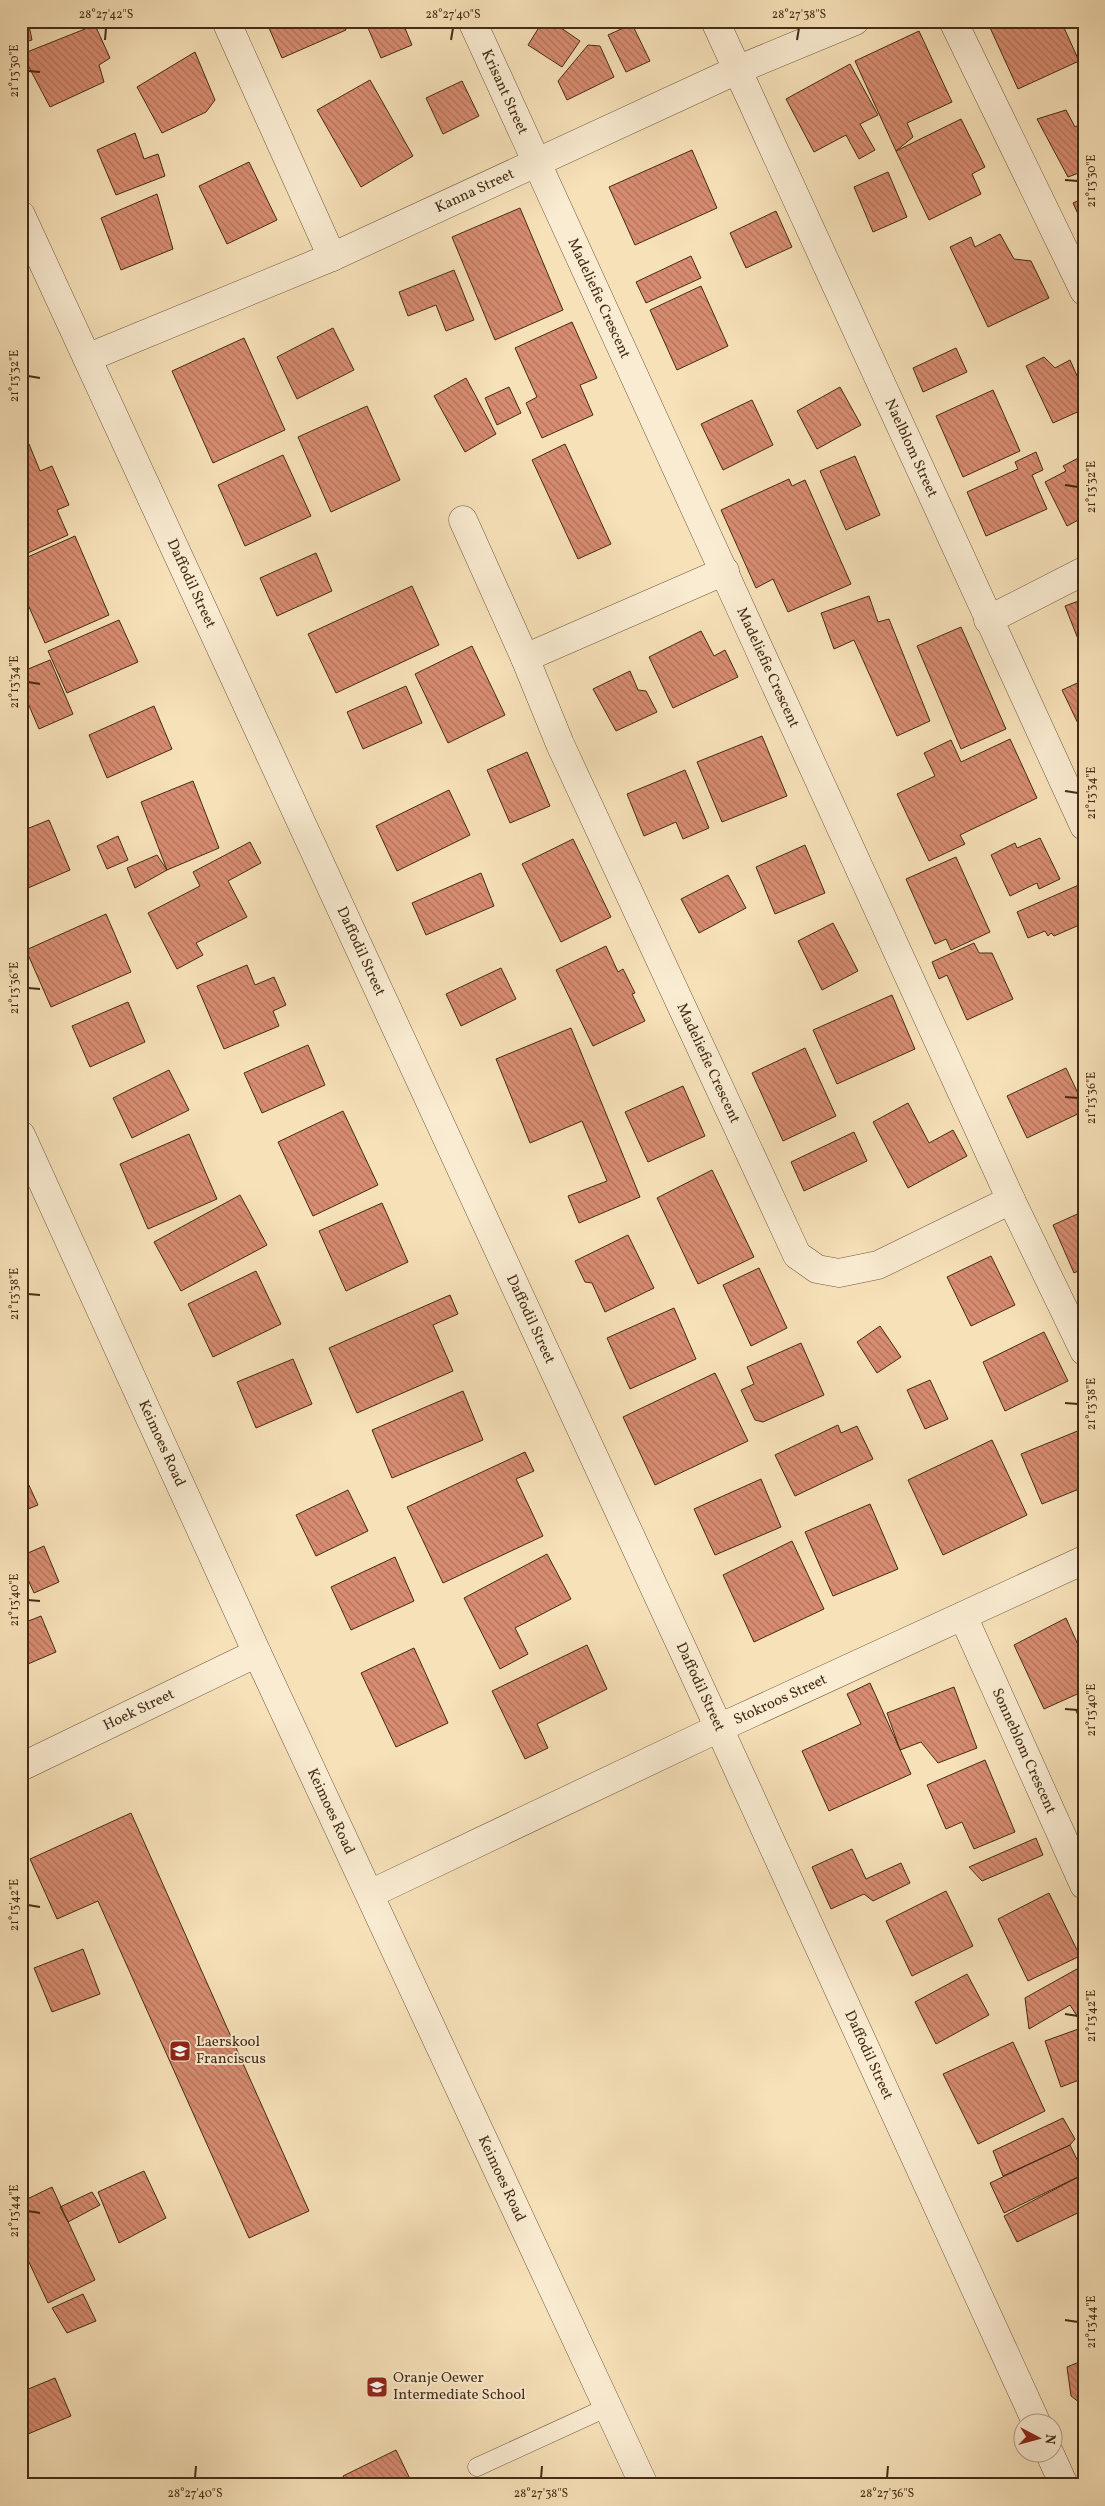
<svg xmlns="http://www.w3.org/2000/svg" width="1105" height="2506" viewBox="0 0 1105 2506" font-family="Vollkorn,serif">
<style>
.building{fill:url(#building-back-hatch);stroke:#442c16}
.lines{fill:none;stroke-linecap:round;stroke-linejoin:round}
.service-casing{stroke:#71593f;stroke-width:19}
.minor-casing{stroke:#71593f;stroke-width:29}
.tertiary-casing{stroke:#71593f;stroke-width:29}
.service{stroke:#faecd2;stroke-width:18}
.minor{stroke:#faecd2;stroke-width:28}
.tertiary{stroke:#faecd2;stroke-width:28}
.ticks{fill:none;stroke:#442c16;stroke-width:2}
.labels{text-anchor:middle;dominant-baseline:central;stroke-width:4;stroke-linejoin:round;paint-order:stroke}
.street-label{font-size:15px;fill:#442c16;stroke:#faecd2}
.poi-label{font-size:15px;fill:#442c16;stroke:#faecd2;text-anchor:start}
.neatline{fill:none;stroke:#442c16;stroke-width:2}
.ticks-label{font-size:12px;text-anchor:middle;fill:#442c16}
</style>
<defs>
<pattern id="building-back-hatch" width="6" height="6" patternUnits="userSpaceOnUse" patternTransform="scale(1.25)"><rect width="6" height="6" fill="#d88c71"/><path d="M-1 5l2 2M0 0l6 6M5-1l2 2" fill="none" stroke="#b1735c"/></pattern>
</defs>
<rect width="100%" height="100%" fill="#f7e1b9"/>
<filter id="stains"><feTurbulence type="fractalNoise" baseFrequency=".004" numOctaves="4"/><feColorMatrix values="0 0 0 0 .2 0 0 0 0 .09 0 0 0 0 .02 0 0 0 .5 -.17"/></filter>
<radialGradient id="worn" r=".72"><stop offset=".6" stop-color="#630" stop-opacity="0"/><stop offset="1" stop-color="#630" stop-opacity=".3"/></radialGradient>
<path class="building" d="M21,21H28L32,40L21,43Z
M266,21H343L346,30L282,58Z
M365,21H402L412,45L381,58Z
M543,21H551L580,41L562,67L528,45Z
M987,21H1061L1079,61L1018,89Z
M632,24L650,61L626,72L608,35Z
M95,25L110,58L99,65L104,82L50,107L22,54Z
M919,31L952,102L907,123L913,137L896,151L855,61Z
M588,45L600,46L614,77L567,100L558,81Z
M195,52L215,100L206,112L162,133L137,87Z
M850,64L878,115L860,124L875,150L859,159L846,135L814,152L786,99Z
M370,80L413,156L361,187L317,110Z
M462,81L479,116L443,134L426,98Z
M1066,110L1075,127L1084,122V171L1068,177L1037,119Z
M961,119L985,167L972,174L981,194L929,220L896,151Z
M135,133L144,159L158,154L165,176L116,195L97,150Z
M692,150L717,208L635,245L609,187Z
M249,162L277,220L227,244L199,186Z
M888,172L907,217L873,232L854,187Z
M157,194L173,249L121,270L101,218Z
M1084,198V227L1073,203Z
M520,208L563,310L495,340L452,237Z
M776,211L792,247L746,268L730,233Z
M1000,234L1014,259L1031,261L1049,298L988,327L950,247L971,237L975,247Z
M691,256L701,278L646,303L636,282Z
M454,270L474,320L446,331L436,305L408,316L399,292Z
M701,286L728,346L677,370L650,310Z
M572,322L597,378L580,385L593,415L542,438L526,403L537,397L515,348Z
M333,328L354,370L297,399L277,357Z
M244,338L285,430L213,463L172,371Z
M956,348L967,372L923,392L913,368Z
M1044,357L1055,368L1070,360L1078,378L1084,376V409L1053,423L1026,366Z
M466,378L496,434L465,452L434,396Z
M21,387L27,399L21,402Z
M509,387L521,413L497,425L485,398Z
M840,387L861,425L817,449L797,411Z
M993,390L1020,451L963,477L936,416Z
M752,400L773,445L723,470L701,424Z
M367,406L400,480L331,512L298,437Z
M29,444L40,471L52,466L69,505L57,510L68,535L21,556V447Z
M565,444L611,544L578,559L532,460Z
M1036,452L1043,470L1032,475L1047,509L986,536L967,492L1018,469L1015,462Z
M283,455L311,516L245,546L218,485Z
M1084,455V517L1067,526L1045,482L1066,471L1063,466Z
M855,456L880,515L846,530L820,471Z
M789,479L792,486L805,480L851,584L788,612L773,579L756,588L721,510Z
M75,536L109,615L45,643L21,589V560Z
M316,553L332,591L277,616L260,578Z
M412,586L439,645L336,693L308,634Z
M869,596L878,622L889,619L930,721L897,736L854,640L834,649L821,613Z
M1084,599V654L1065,606Z
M119,620L138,662L67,693L48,651Z
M961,627L1006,729L961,749L917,646Z
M701,631L714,656L725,650L738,677L673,708L649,657Z
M472,646L505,715L448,743L415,674Z
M50,660L73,714L39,729L21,687V672Z
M630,671L638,690L646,691L657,712L616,731L593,689Z
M1084,680V736L1062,690Z
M406,686L422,723L363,749L347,712Z
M154,706L172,749L107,778L89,735Z
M762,736L787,796L722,822L697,762Z
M1010,739L1037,798L960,835L965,844L929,861L897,794L935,776L924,753L951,740L961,762Z
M527,752L550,806L510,823L487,770Z
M685,770L709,828L683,839L676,822L644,836L627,794Z
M193,781L219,848L167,870L141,802Z
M449,790L470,835L397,871L376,826Z
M21,810L29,828L49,820L70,870L21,891Z
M118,836L128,860L107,869L97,846Z
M1040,838L1060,879L1039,889L1037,883L1010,896L991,855L1015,843L1017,848Z
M573,839L611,917L561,942L522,864Z
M250,842L261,863L228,881L247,917L196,943L203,955L177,969L148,913L200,886L193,872Z
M805,845L825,893L775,914L756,867Z
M157,855L167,870L135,888L127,868Z
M956,857L990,932L951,950L946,939L935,944L906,879Z
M481,873L494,906L426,935L412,903Z
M728,875L746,908L699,933L681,899Z
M1081,884L1084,889V923L1054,936L1051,933L1048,936L1045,931L1028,938L1017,912Z
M106,914L131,972L51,1007L26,950Z
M833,923L858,971L822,990L798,941Z
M974,943L979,953H992L1013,999L967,1020L947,975L939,979L932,962Z
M606,946L618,972L623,969L635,993L632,994L645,1021L593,1046L556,970Z
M247,965L255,985L274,977L286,1005L273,1011L279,1026L224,1049L197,986Z
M501,968L516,999L461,1026L446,994Z
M892,995L915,1049L837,1084L813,1030Z
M128,1002L145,1042L90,1067L72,1026Z
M571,1028L640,1197L579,1223L568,1196L607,1181L582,1121L530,1143L496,1059Z
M308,1045L325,1085L262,1113L244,1073Z
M805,1048L836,1116L783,1141L752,1073Z
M1066,1068L1084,1106V1111L1027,1138L1007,1096Z
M169,1070L189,1110L132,1138L113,1098Z
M683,1086L705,1136L648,1162L625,1112Z
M908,1103L929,1143L953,1130L967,1156L908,1188L873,1122Z
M343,1111L378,1185L313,1216L278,1142Z
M854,1132L867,1161L804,1191L791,1162Z
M189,1134L217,1199L148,1229L120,1164Z
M712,1170L754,1257L698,1284L657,1198Z
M240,1195L267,1245L181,1291L154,1242Z
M382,1203L408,1262L346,1291L319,1231Z
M1084,1211V1268L1074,1273L1053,1225Z
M628,1235L654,1288L605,1312L592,1283L585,1282L575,1261Z
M991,1256L1015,1305L971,1326L947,1277Z
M759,1268L787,1328L751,1346L723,1285Z
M256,1271L281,1324L213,1357L188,1304Z
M450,1295L458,1314L433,1325L453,1371L357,1413L329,1348Z
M674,1308L696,1359L630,1389L607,1338Z
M880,1326L901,1357L877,1373L857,1342Z
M1044,1332L1068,1381L1005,1411L983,1362Z
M801,1343L824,1395L763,1422L755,1420L741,1390L754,1384L747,1367Z
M293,1359L312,1404L256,1428L237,1382Z
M715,1373L748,1441L655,1485L623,1417Z
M930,1380L948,1419L925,1429L907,1390Z
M463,1391L483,1440L392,1478L372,1430Z
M838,1425L841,1433L857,1426L873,1459L795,1496L775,1455Z
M1080,1430L1084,1438V1487L1042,1504L1021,1454Z
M992,1440L1027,1515L943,1555L908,1480Z
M525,1452L534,1471L516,1479L543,1536L443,1583L407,1507Z
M21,1468L38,1505L21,1512Z
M761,1479L781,1527L715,1555L694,1509Z
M348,1490L368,1531L316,1556L296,1515Z
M870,1504L898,1569L833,1596L805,1532Z
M792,1541L824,1609L754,1642L723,1575Z
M44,1546L59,1582L34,1593L21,1564V1556Z
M547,1554L571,1599L515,1628L528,1654L500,1669L464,1598Z
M395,1557L414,1601L351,1630L331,1587Z
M41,1616L56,1652L21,1667V1624Z
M1066,1618L1084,1658V1691L1044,1709L1014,1645Z
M587,1645L607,1689L537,1724L548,1748L525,1759L492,1691Z
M414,1648L448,1723L396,1747L361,1673Z
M870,1683L911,1774L829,1811L802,1751L861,1724L847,1694Z
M954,1687L977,1748L938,1763L921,1742L900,1750L887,1713Z
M1084,1708V1728L1076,1711Z
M985,1760L1015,1832L974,1849L962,1822L946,1829L927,1785Z
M131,1813L309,2211L249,2238L98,1901L57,1919L30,1859Z
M1036,1838L1043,1855L982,1881L969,1867Z
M852,1849L866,1879L901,1863L910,1883L873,1901L864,1894L831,1909L812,1867Z
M946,1891L973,1946L912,1976L886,1921Z
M1049,1893L1080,1956L1028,1981L998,1919Z
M83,1949L100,1994L52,2012L34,1968Z
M1084,1965V2027L1070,2005L1029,2029L1025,1998Z
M967,1974L989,2015L936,2044L915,2002Z
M1084,2027V2078L1061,2087L1045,2041Z
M1013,2042L1045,2111L978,2144L943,2074Z
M1063,2118L1075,2139L1070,2145L1003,2176L993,2151Z
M1070,2145L1084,2174L1004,2213L990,2183Z
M144,2171L166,2218L119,2243L98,2192Z
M1084,2174V2210L1017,2242L1004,2216Z
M52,2187L95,2280L48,2303L21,2245V2202Z
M92,2192L100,2205L68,2222L60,2207Z
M83,2294L96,2321L67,2333L52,2308Z
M21,2297L28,2310L21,2314Z
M1084,2360V2406L1071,2396L1067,2367Z
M55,2378L71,2416L28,2434L21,2417V2392Z
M396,2450L413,2485H347L343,2476Z"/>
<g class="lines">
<g class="service-casing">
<path id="service" d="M477,2467L608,2407"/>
</g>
<g class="minor-casing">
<g id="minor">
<path id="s1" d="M226,21L332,257L737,70L855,21"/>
<path id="s2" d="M472,21L1011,1200L1084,1351"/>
<path id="s3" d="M715,21L1084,826"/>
<path d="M953,21L1084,291"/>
<path id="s4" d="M21,215L719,1728L1037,2424"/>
<path d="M87,358L332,257"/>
<path id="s5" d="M463,520L525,658L560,744L797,1255L817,1269L839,1273L878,1265L1011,1200"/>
<path d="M988,620L1084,571"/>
<path d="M525,658L725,571"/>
<path id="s6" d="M963,1616L1084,1885"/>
<path id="s7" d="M21,1767L257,1653"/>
<path id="s8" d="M370,1894L719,1728L1084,1560"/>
<path d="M1050,2454L1064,2485"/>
</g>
</g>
<g class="tertiary-casing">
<g id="tertiary">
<path id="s9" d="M21,1135L257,1653L644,2485"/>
</g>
</g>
<use href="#service" class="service"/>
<use href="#minor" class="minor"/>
<use href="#tertiary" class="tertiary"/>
</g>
<path class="ticks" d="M105,40L106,28M451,40L453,28M797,40L799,28M28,71L40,72M1065,180L1078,181M28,376L40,378M1065,485L1078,487M28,682L40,684M1065,791L1078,793M28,988L40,989M1065,1097L1078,1098M28,1294L40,1295M1065,1403L1078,1404M28,1600L40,1601M1065,1709L1078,1710M28,1905L40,1907M1065,2014L1078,2016M28,2211L40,2213M1065,2320L1078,2322M195,2478L196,2466M541,2478L542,2466M887,2478L888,2466"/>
<defs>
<g id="school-square" transform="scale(1.125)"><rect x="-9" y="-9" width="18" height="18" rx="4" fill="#8f2418" stroke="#faecd2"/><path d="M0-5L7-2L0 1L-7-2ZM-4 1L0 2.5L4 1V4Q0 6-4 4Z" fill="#fff"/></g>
</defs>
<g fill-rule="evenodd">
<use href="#school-square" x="180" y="2051"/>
<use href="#school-square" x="377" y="2387"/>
</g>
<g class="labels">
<g class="street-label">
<text stroke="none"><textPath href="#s2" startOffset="78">Krisant Street</textPath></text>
<text stroke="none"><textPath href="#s1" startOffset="416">Kanna Street</textPath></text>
<text stroke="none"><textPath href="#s2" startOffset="305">Madeliefie Crescent</textPath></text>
<text stroke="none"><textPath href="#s3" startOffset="470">Naelblom Street</textPath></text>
<text stroke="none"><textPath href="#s4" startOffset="406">Daffodil Street</textPath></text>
<text stroke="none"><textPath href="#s2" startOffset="711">Madeliefie Crescent</textPath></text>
<text stroke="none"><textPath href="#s4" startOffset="811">Daffodil Street</textPath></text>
<text stroke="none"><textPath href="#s5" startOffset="596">Madeliefie Crescent</textPath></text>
<text stroke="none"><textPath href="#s4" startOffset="1216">Daffodil Street</textPath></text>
<text stroke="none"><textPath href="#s9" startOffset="339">Keimoes Road</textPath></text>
<text stroke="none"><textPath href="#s4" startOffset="1621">Daffodil Street</textPath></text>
<text stroke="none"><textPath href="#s8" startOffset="454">Stokroos Street</textPath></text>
<text stroke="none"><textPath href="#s7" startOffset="131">Hoek Street</textPath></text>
<text stroke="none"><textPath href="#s6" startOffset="148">Sonneblom Crescent</textPath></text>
<text stroke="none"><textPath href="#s9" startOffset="744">Keimoes Road</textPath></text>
<text stroke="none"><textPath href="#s4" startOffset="2026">Daffodil Street</textPath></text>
<text stroke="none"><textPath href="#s9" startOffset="1149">Keimoes Road</textPath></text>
</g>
<g class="poi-label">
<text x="196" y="2042">Laerskool<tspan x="196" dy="17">Franciscus</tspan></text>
<text x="393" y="2378">Oranje Oewer<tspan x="393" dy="17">Intermediate School</tspan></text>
</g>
</g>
<rect width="1105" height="2506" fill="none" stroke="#f7e1b9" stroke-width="55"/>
<g transform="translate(1038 2438) rotate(96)"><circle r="24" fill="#faecd2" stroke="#b19f87"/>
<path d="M0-4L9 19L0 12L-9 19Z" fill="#8f2418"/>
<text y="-8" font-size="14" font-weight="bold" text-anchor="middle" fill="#442c16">N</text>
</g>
<rect x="28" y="28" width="1050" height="2450" class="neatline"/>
<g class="ticks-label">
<text x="106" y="18">28°27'42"S</text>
<text x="453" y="18">28°27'40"S</text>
<text x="799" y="18">28°27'38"S</text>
<text transform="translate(14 71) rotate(-90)" y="4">21°13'30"E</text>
<text transform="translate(1091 181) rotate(-90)" y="4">21°13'30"E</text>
<text transform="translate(14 376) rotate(-90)" y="4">21°13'32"E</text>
<text transform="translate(1091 487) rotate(-90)" y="4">21°13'32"E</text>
<text transform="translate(14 682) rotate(-90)" y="4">21°13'34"E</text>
<text transform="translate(1091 793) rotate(-90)" y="4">21°13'34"E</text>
<text transform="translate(14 988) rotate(-90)" y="4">21°13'36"E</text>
<text transform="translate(1091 1098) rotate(-90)" y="4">21°13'36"E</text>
<text transform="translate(14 1294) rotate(-90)" y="4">21°13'38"E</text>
<text transform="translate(1091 1404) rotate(-90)" y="4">21°13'38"E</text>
<text transform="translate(14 1600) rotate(-90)" y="4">21°13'40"E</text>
<text transform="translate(1091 1710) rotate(-90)" y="4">21°13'40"E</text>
<text transform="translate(14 1905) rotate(-90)" y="4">21°13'42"E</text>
<text transform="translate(1091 2016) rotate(-90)" y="4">21°13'42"E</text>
<text transform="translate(14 2211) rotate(-90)" y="4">21°13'44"E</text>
<text transform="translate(1091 2322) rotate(-90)" y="4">21°13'44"E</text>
<text x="195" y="2497">28°27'40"S</text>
<text x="541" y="2497">28°27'38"S</text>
<text x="887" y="2497">28°27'36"S</text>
</g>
<rect width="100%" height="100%" filter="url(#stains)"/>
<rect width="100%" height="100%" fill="url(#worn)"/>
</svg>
